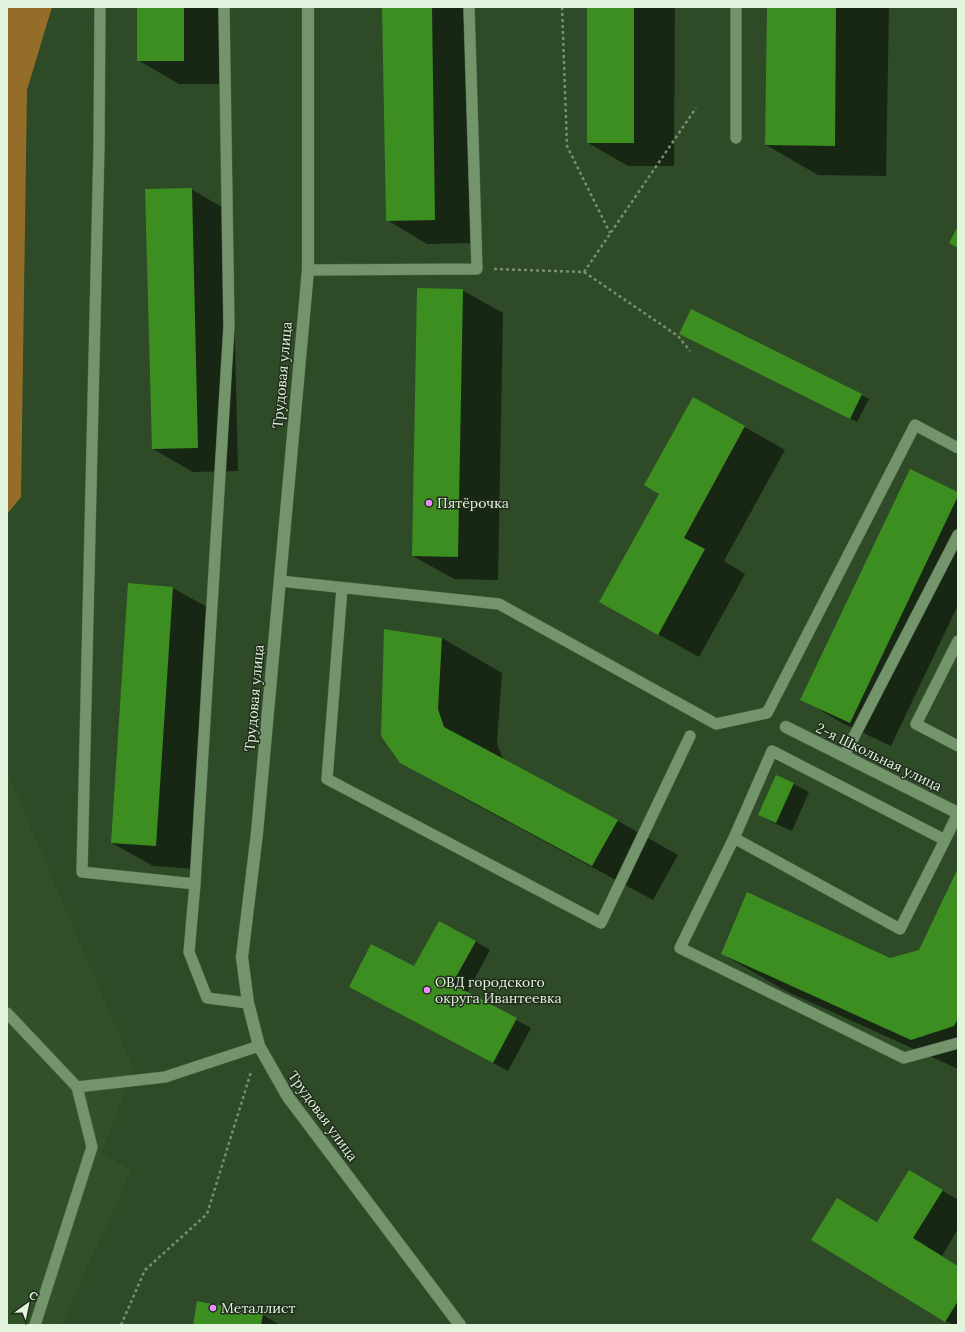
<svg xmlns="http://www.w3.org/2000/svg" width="965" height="1332" viewBox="0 0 965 1332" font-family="Lora,serif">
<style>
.built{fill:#315228}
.forest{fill:#946e29}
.shadow{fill:#0007}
.building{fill:#3c8e21}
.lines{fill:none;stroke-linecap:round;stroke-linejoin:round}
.lane-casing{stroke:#4f6748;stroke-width:12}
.street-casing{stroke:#4f6748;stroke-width:13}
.path{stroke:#788f71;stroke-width:2.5;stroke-dasharray:3 3;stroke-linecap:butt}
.lane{stroke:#74946c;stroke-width:11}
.street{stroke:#74946c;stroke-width:12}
.poi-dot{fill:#e88eff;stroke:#202c1c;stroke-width:1.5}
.labels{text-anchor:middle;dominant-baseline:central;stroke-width:3;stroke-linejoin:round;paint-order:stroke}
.street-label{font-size:14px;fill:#e3f4de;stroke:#202c1c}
.poi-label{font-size:14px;fill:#e3f4de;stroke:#202c1c;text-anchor:start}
</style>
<rect width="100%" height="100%" fill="#2e4a27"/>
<path class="built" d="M7,772L133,1068L102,1153L131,1171L61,1325H7Z"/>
<path class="forest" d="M7,7H52L27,90L21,497L7,514Z"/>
<path class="shadow" d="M138,7H224V84H179L138,60Z
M383,7H472L476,243L427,244L387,220Z
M588,7H675L674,166H628L588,143Z
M768,7H889L886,176L818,175L766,145Z
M191,189L232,213L238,471L193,472L153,449Z
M462,290L503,313L498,580L454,579L413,556Z
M691,311L869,399L857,422L687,338Z
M694,398L785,450L724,561L745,574L699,657L600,602L660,493Z
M958,493V605L891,746L842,723L802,699Z
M129,585L173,588L214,611L196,869L153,866L112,843Z
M442,638L502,673L497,744L503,759L618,821L678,855L653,900L462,797L401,762Z
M794,784L809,792L792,831L774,823L759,815Z
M958,870V1069L786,991L722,954L890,959L920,951Z
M475,941L490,950L467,993L531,1028L508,1071L365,995L415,968Z
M938,1188L958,1200V1229L942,1256L958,1266V1325H953L946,1321L813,1240L838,1199L878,1222Z
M198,1302L263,1315L280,1325H194Z"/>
<path class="building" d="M137,7H184V61H137Z
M382,7H432L435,220L386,221Z
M587,7H634V143H587Z
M767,7H836L835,146L765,145Z
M192,188L198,448L152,449L145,189Z
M958,226V248L949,243Z
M417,288L463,289L458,557L412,556Z
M691,309L862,394L850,419L679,334Z
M693,397L745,426L684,538L705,549L658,635L599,602L659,494L644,485Z
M910,469L958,492V496L850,723L800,700Z
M128,583L173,587L156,846L111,843Z
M384,629L442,638L438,709L444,727L618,820L592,866L400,763L381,736Z
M776,775L794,783L776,823L758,815Z
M958,868V1019L954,1026L911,1040L721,954L747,892L890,958L919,950Z
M439,921L476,941L452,984L517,1018L493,1063L349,987L371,944L414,966Z
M909,1170L943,1190L913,1238L958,1266V1301L945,1322L811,1240L837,1198L877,1222Z
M197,1301L263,1314L261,1325H193Z"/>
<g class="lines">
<g class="lane-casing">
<path id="lane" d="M100,7L99,147L82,872L195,884
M224,7L229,326L195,884L189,952L207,998L248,1003
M736,138V7
M308,270L477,269L469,7
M280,581L499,604L716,724L767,713L915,425L958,448
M342,588L327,779L601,923L690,736
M958,641L916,724L958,746
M844,756L958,535
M734,838L900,929L945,840L772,751L734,838L680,948L904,1058L958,1043
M945,840L958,813
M7,1013L77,1087
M35,1325L92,1147L77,1087L165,1077L259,1046"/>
</g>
<g class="street-casing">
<path id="street" d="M308,7V270L257,833L242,957L248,1003L259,1046L288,1097L460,1325
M786,727L958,813"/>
</g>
<path class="path" d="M562,7L567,146L610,233
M494,269L584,272L696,108
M584,272L678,336L690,351
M121,1325L145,1270L207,1214L251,1072"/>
<use href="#lane" class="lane"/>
<use href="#street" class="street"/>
</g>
<g class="poi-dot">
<circle cx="429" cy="503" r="4"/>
<circle cx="427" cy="990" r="4"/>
<circle cx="213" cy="1308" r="4"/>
</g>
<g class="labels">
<g class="street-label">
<text transform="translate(282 375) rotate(-85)">Трудовая улица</text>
<text transform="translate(254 698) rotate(-85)">Трудовая улица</text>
<text transform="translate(879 757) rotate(26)">2-я Школьная улица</text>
<text transform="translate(323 1116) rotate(54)">Трудовая улица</text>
</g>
<g class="poi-label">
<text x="437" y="503">Пятёрочка</text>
<text x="435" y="982">ОВД городского<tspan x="435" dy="16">округа Ивантеевка</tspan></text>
<text x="221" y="1308">Металлист</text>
</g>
</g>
<rect width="965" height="1332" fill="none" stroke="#e3f4de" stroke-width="16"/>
<g transform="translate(28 1304) rotate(33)" stroke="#202c1c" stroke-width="3" paint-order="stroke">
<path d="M0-3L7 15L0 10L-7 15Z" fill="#e3f4de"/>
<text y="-6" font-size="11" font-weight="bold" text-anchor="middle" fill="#e3f4de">С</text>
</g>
</svg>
